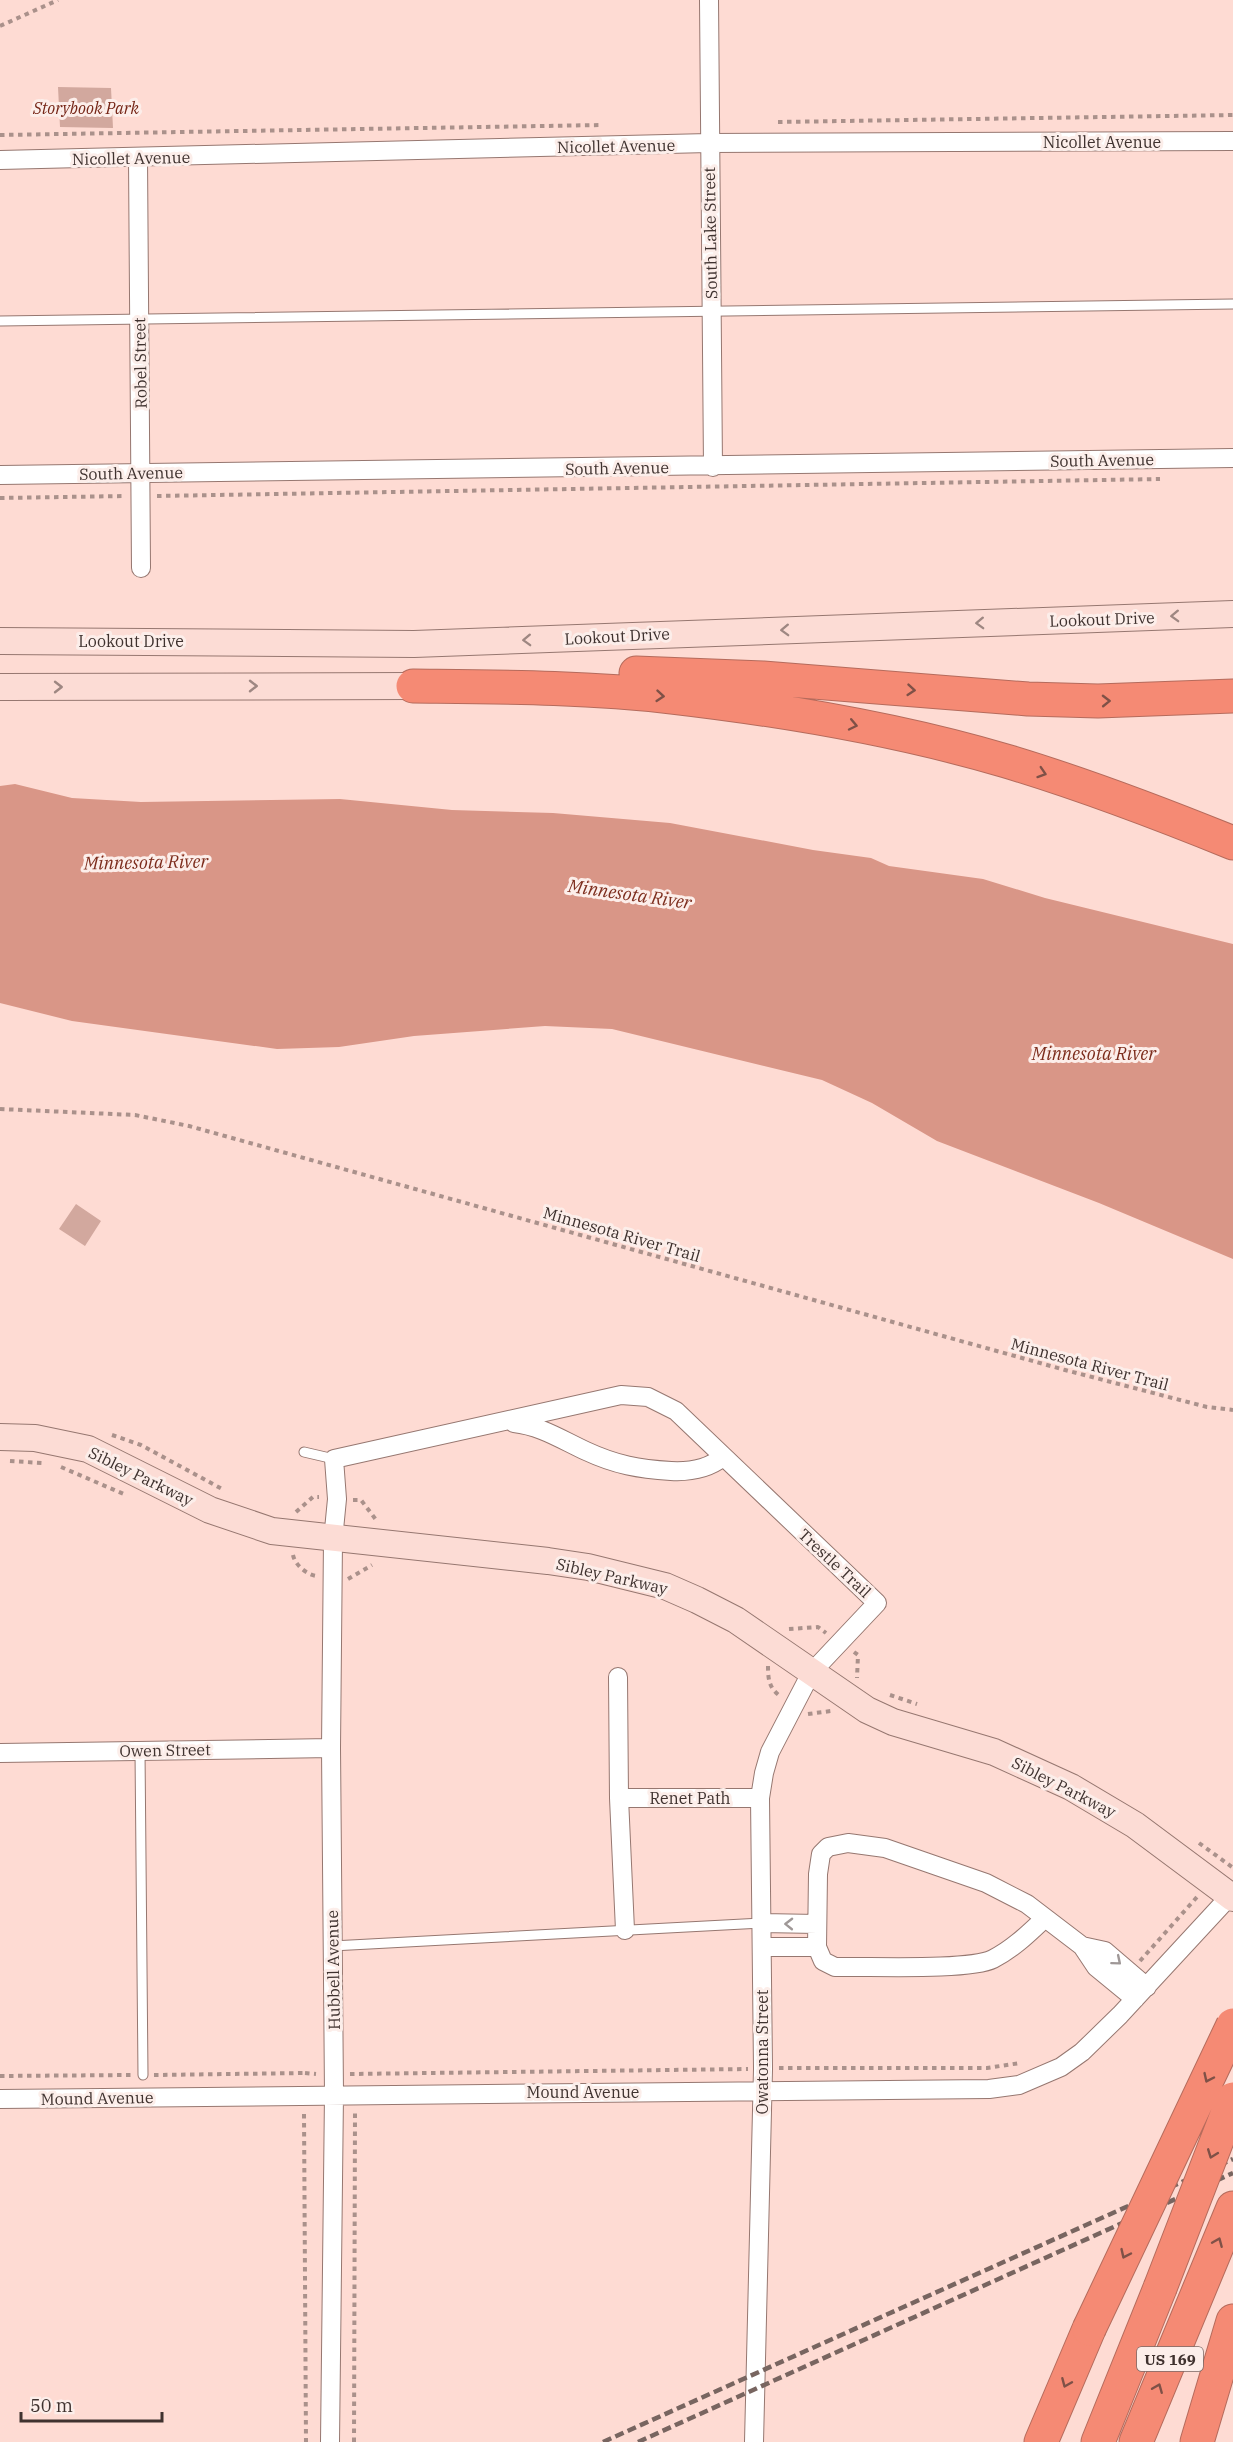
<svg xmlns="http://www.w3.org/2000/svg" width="1233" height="2442" viewBox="0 0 1233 2442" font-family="'IBM Plex Serif',serif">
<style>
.green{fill:#d2a89e}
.water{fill:#d99687}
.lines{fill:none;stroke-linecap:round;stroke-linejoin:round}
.lane-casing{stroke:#967770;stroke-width:11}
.street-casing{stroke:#967770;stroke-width:20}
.secondary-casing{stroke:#967770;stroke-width:28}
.highway-casing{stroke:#b56b5c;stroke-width:35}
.path{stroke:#aa918b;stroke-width:4;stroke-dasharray:4.5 4.5;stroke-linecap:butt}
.lane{stroke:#fff;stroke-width:9}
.street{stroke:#fff;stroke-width:18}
.secondary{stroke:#fcdcd5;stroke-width:26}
.highway{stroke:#f58a74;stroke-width:33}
.rail{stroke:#786560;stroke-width:4.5;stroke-dasharray:9 4.5;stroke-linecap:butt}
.highway-bridge-casing{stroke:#b56b5c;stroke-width:35;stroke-linecap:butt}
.highway-bridge{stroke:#f58a74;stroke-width:33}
.oneway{stroke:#9e8782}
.oneway2{stroke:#7f5147}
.oneway3{stroke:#9f9897}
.labels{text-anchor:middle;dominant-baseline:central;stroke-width:6;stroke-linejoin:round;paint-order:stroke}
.shield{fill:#fceeea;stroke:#786a67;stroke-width:1.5}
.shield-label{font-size:15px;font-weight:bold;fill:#3f322f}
.park-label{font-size:16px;font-style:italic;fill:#752516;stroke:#fceeea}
.street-label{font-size:16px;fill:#3f322f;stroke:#fceeea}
.water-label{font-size:18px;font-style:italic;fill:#7d2d1d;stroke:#fceeea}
</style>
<rect width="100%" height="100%" fill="#fedbd3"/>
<path class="green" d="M58,87L111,88L113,128L60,127Z
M76,1204L101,1221L85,1246L59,1229Z"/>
<path class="water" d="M15,784L72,798L141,802L340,799L452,810L553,813L670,823L813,850L871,858L889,866L983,879L1045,898L1233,944V1259L1099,1203L937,1141L872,1103L822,1080L612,1029L545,1026L414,1036L339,1047L277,1049L72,1021L0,1003V786Z"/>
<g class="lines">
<g class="lane-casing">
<path id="lane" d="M0,321L1233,304
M304,1452L334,1459
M140,1751L143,2075
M332,1946L762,1923"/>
</g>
<g class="street-casing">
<path id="street" d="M709,0L713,467
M138,158L141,568
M0,160L709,143L1233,141
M0,475L1233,458
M514,1423C541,1426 562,1440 586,1451C616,1465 639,1469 671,1471C690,1472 708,1469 723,1457
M618,1677L619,1798L625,1930
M0,1753L331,1748
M619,1798H760
M1045,1918C1029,1933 1013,1949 993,1959C969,1971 867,1966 835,1967L823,1961L817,1947L818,1874L821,1854L828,1847L848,1843L885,1848L986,1883L1027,1904L1082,1946L1096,1967L1135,1999
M762,1923L817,1924
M1082,1946L1105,1951L1147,1987
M762,1947H817
M0,2099L989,2089L1019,2085L1061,2067L1082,2052L1120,2015L1230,1896
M330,2442L334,2094L331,1748L333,1540L337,1499L334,1459L621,1395L648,1397L676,1411L877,1603L811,1673L770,1752L764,1773L760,1798L763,2069L754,2442"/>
</g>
<g class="secondary-casing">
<path id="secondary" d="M0,641L414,644L1233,614
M0,687L413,686
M0,1437L35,1438L88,1449L210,1510L272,1531L548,1561L588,1567L665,1586L697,1600L736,1620L867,1710L893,1722L994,1752L1071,1787L1135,1825L1233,1898"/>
</g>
<g class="highway-casing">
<path id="highway" d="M636,673L763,678L1028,699L1098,701L1233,696
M413,686C499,687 586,687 672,697C784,710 898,729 1006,761C1083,784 1159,813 1233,843
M1041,2442L1089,2329
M1098,2442L1160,2288
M1136,2442L1233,2208
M1197,2442L1233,2321"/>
</g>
<path class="path" d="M0,26L58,0
M778,122L1233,115
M0,135L602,125
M157,496L1160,479
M0,498L125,496
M0,1109L135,1115L189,1126L1065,1370L1207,1407L1233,1410
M112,1435L141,1445L224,1490
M10,1461L42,1463
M61,1467L126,1495
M353,1500H361L377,1521
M296,1512L313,1497H319
M293,1555C295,1565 307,1575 317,1576
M348,1579L372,1565
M789,1629L818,1627L826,1633
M854,1652L858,1655L857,1678
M768,1666C768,1679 769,1688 780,1696
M890,1695L917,1704
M808,1714L831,1711
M1199,1843L1232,1867
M1140,1961L1197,1897
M779,2068H987L1020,2063
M305,2073L316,2074
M350,2074L748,2069
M154,2075L305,2073
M0,2076L131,2075
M304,2114L306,2442
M354,2442L355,2113"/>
<use href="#lane" class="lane"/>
<use href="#street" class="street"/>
<use href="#secondary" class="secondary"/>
<use href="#highway" class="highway"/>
<path class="rail" d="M603,2442L1233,2159
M638,2442L1233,2173"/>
<g class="highway-bridge-casing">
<path id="highway-bridge" d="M1160,2288L1233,2099
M1089,2329L1233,2025"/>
</g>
<use href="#highway-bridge" class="highway-bridge"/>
</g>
<defs><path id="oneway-chevron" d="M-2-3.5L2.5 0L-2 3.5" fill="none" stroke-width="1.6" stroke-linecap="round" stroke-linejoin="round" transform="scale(1.5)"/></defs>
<g class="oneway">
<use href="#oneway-chevron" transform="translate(1175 616) rotate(178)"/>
<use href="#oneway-chevron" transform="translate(980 623) rotate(178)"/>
<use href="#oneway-chevron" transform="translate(785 630) rotate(178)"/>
<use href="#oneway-chevron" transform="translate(527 640) rotate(178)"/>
<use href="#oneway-chevron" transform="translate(253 686)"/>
<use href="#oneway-chevron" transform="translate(58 687)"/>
</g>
<g class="oneway2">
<use href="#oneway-chevron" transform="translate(911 690) rotate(5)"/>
<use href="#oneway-chevron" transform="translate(660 696) rotate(5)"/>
<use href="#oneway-chevron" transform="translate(1106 701) rotate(-1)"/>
<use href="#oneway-chevron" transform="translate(853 725) rotate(12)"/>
<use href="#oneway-chevron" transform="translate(1042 773) rotate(18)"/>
<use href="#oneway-chevron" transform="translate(1208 2078) rotate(115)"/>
<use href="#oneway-chevron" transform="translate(1212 2154) rotate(111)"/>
<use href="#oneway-chevron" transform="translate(1218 2242) rotate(-67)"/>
<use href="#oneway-chevron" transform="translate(1125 2254) rotate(115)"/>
<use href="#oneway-chevron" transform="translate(1066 2383) rotate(113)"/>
<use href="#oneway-chevron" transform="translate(1158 2388) rotate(-68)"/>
</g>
<g class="oneway3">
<use href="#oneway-chevron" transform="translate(789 1924) rotate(-179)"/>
<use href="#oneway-chevron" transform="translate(1117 1961) rotate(40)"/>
</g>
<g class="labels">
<rect class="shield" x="1137" y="2347" width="66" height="24" rx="4.5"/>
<g class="shield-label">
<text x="1170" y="2359">US 169</text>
</g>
<g class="park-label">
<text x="86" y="108">Storybook Park</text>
</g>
<g class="street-label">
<text x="1102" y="142">Nicollet Avenue</text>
<text transform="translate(616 146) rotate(-1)">Nicollet Avenue</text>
<text transform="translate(131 158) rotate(-1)">Nicollet Avenue</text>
<text transform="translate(710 233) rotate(-91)">South Lake Street</text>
<text transform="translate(140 363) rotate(-91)">Robel Street</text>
<text transform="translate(1102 460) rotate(-1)">South Avenue</text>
<text transform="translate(617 468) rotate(-1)">South Avenue</text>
<text transform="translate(131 473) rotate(-1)">South Avenue</text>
<text transform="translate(1102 619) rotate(-2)">Lookout Drive</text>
<text transform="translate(617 636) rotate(-3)">Lookout Drive</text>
<text x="131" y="641">Lookout Drive</text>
<text transform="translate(622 1234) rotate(16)">Minnesota River Trail</text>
<text transform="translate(1090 1364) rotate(15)">Minnesota River Trail</text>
<text transform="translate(141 1476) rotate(26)">Sibley Parkway</text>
<text transform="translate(835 1563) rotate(43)">Trestle Trail</text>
<text transform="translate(612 1576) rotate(13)">Sibley Parkway</text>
<text transform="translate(165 1750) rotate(-1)">Owen Street</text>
<text transform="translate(1064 1787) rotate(27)">Sibley Parkway</text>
<text x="690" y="1798">Renet Path</text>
<text transform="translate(333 1970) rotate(-91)">Hubbell Avenue</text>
<text transform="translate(762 2052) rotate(-90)">Owatonna Street</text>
<text x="583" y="2092">Mound Avenue</text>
<text transform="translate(97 2098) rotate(-1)">Mound Avenue</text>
</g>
<g class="water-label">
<text transform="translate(146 862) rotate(-1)">Minnesota River</text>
<text transform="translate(630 894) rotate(8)">Minnesota River</text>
<text x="1094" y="1053">Minnesota River</text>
</g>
</g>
<path d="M21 2412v9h141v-9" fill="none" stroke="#3f322f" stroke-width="3"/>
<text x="30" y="2412" font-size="18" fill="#3f322f" stroke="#fceeea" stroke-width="4.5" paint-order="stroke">50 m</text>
</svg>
